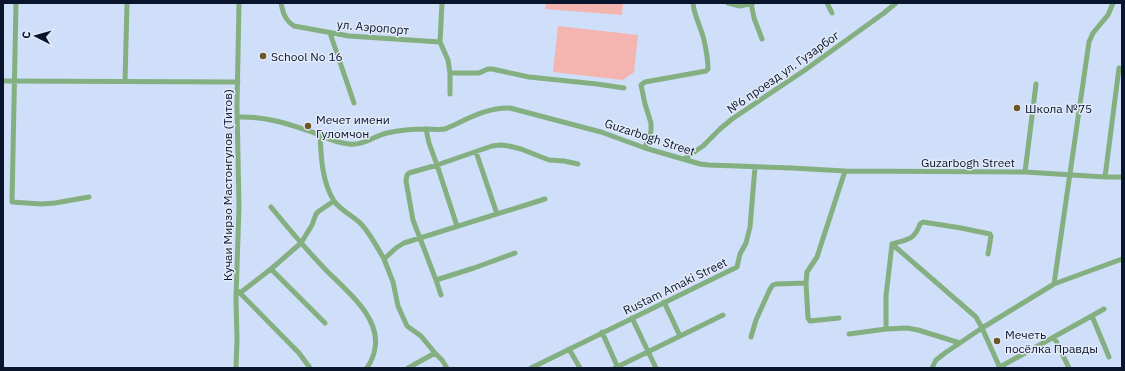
<svg xmlns="http://www.w3.org/2000/svg" width="1125" height="371" viewBox="0 0 1125 371" font-family="'IBM Plex Sans',sans-serif">
<style>
.green{fill:#f4b5b1}
.lines{fill:none;stroke-linecap:round;stroke-linejoin:round}
.minor{stroke:#84b081;stroke-width:5}
.poi-dot{fill:#6d5525;stroke:#e3eaf8;stroke-width:1.5}
.labels{text-anchor:middle;dominant-baseline:central;stroke-width:3;stroke-linejoin:round;paint-order:stroke}
.street-label{font-size:12px;fill:#09152d;stroke:#e3eaf8}
.poi-label{font-size:12px;fill:#09152d;stroke:#e3eaf8;text-anchor:start}
</style>
<rect width="100%" height="100%" fill="#cfdef9"/>
<path class="green" d="M546,3H623L622,15L545,9Z
M558,26L638,35L634,72L623,80L553,72Z"/>
<g class="lines">
<path class="minor" d="M16,3L12,202L41,204L55,203L89,197
M281,3C283,13 285,20 294,26L349,36L440,42
M728,3L740,6L753,3
M751,3L754,18L762,39
M827,3L832,13
M330,33L354,103
M440,42L448,60L450,73H479L488,69H492L529,77L597,84L624,88
M440,42L442,3
M3,81L238,82
M125,82L127,3
M450,94V73
M237,117C264,116 286,123 312,132C324,137 336,143 349,144C363,146 374,136 387,133C400,130 414,129 427,129C433,129 439,130 445,129C466,120 487,107 510,108L601,132L645,148L700,164L709,165L792,168L845,171L1025,172L1105,177H1122
M426,129L429,143L437,165L457,226
M320,135C321,157 322,182 334,201C341,211 354,216 362,225C371,235 377,247 384,259
M645,148L651,131V123L645,104L641,85L645,82L706,71L708,69C708,60 706,49 704,40C701,27 694,16 693,3
M476,152L497,214
M684,159L703,146L720,129L732,119L805,70L884,13L896,3
M1025,172L1036,84
M1105,177L1119,68
M271,207C288,228 305,248 324,268C343,288 381,316 375,348C374,355 371,362 367,368
M892,244L976,317L982,328L1000,368
M892,244L886,296V329L907,328L918,330L960,343
M892,244C907,239 914,241 920,224L923,222L961,228L990,234L991,236L988,254
M515,253L474,268L436,280L413,220L406,181L407,175L409,173L437,165L492,146L501,145L509,146L521,149L549,160L564,161L578,164
M271,269L325,323
M436,280L441,295
M1054,284L1122,259
M239,292L299,353L310,368
M240,293L271,269L301,243L312,225L316,214L319,211L334,201
M664,302L680,336
M1092,316L1109,357
M632,318L656,368
M839,318L810,321L808,318L806,283L807,272L817,257L845,171
M602,332L618,368
M849,334L886,329
M751,337L756,320L770,289L773,285L776,284L806,283
M1054,337L1069,368
M569,349L580,368
M435,353L421,336L407,326L398,306L393,282L384,259L396,248L404,243L545,199
M1000,367L1104,309
M236,368L237,340L236,298L239,207L237,106L239,3
M408,368L435,353L442,360L447,368
M531,368L737,267L740,254L746,243L750,227L755,167
M615,368L723,315
M932,368L936,360L945,353L982,328L1054,284L1089,42L1093,33L1108,15L1113,3"/>
</g>
<g class="poi-dot">
<circle cx="263" cy="56" r="4"/>
<circle cx="1017" cy="108" r="4"/>
<circle cx="308" cy="126" r="4"/>
<circle cx="997" cy="341" r="4"/>
</g>
<g class="labels">
<g class="street-label">
<text transform="translate(373 27) rotate(5)">ул. Аэропорт</text>
<text transform="translate(783 72) rotate(-35)">№6 проезд ул. Гузарбог</text>
<text transform="translate(650 137) rotate(18)">Guzarbogh Street</text>
<text x="968" y="162">Guzarbogh Street</text>
<text transform="translate(227 185) rotate(-90)">Кучаи Мирзо Мастонгулов (Титов)</text>
<text transform="translate(675 286) rotate(-26)">Rustam Amaki Street</text>
</g>
<g class="poi-label">
<text x="271" y="56">School No 16</text>
<text x="1025" y="108">Школа №75</text>
<text x="316" y="119">Мечет имени<tspan x="316" dy="14">Гуломчон</tspan></text>
<text x="1005" y="334">Мечеть<tspan x="1005" dy="14">посёлка Правды</tspan></text>
</g>
</g>
<rect width="1125" height="371" fill="none" stroke="#09152d" stroke-width="8"/>
<g transform="translate(36 36) rotate(276)" stroke="#e3eaf8" stroke-width="3" paint-order="stroke">
<path d="M0-3L7 15L0 10L-7 15Z" fill="#09152d"/>
<text y="-6" font-size="11" font-weight="bold" text-anchor="middle" fill="#09152d">С</text>
</g>
</svg>
